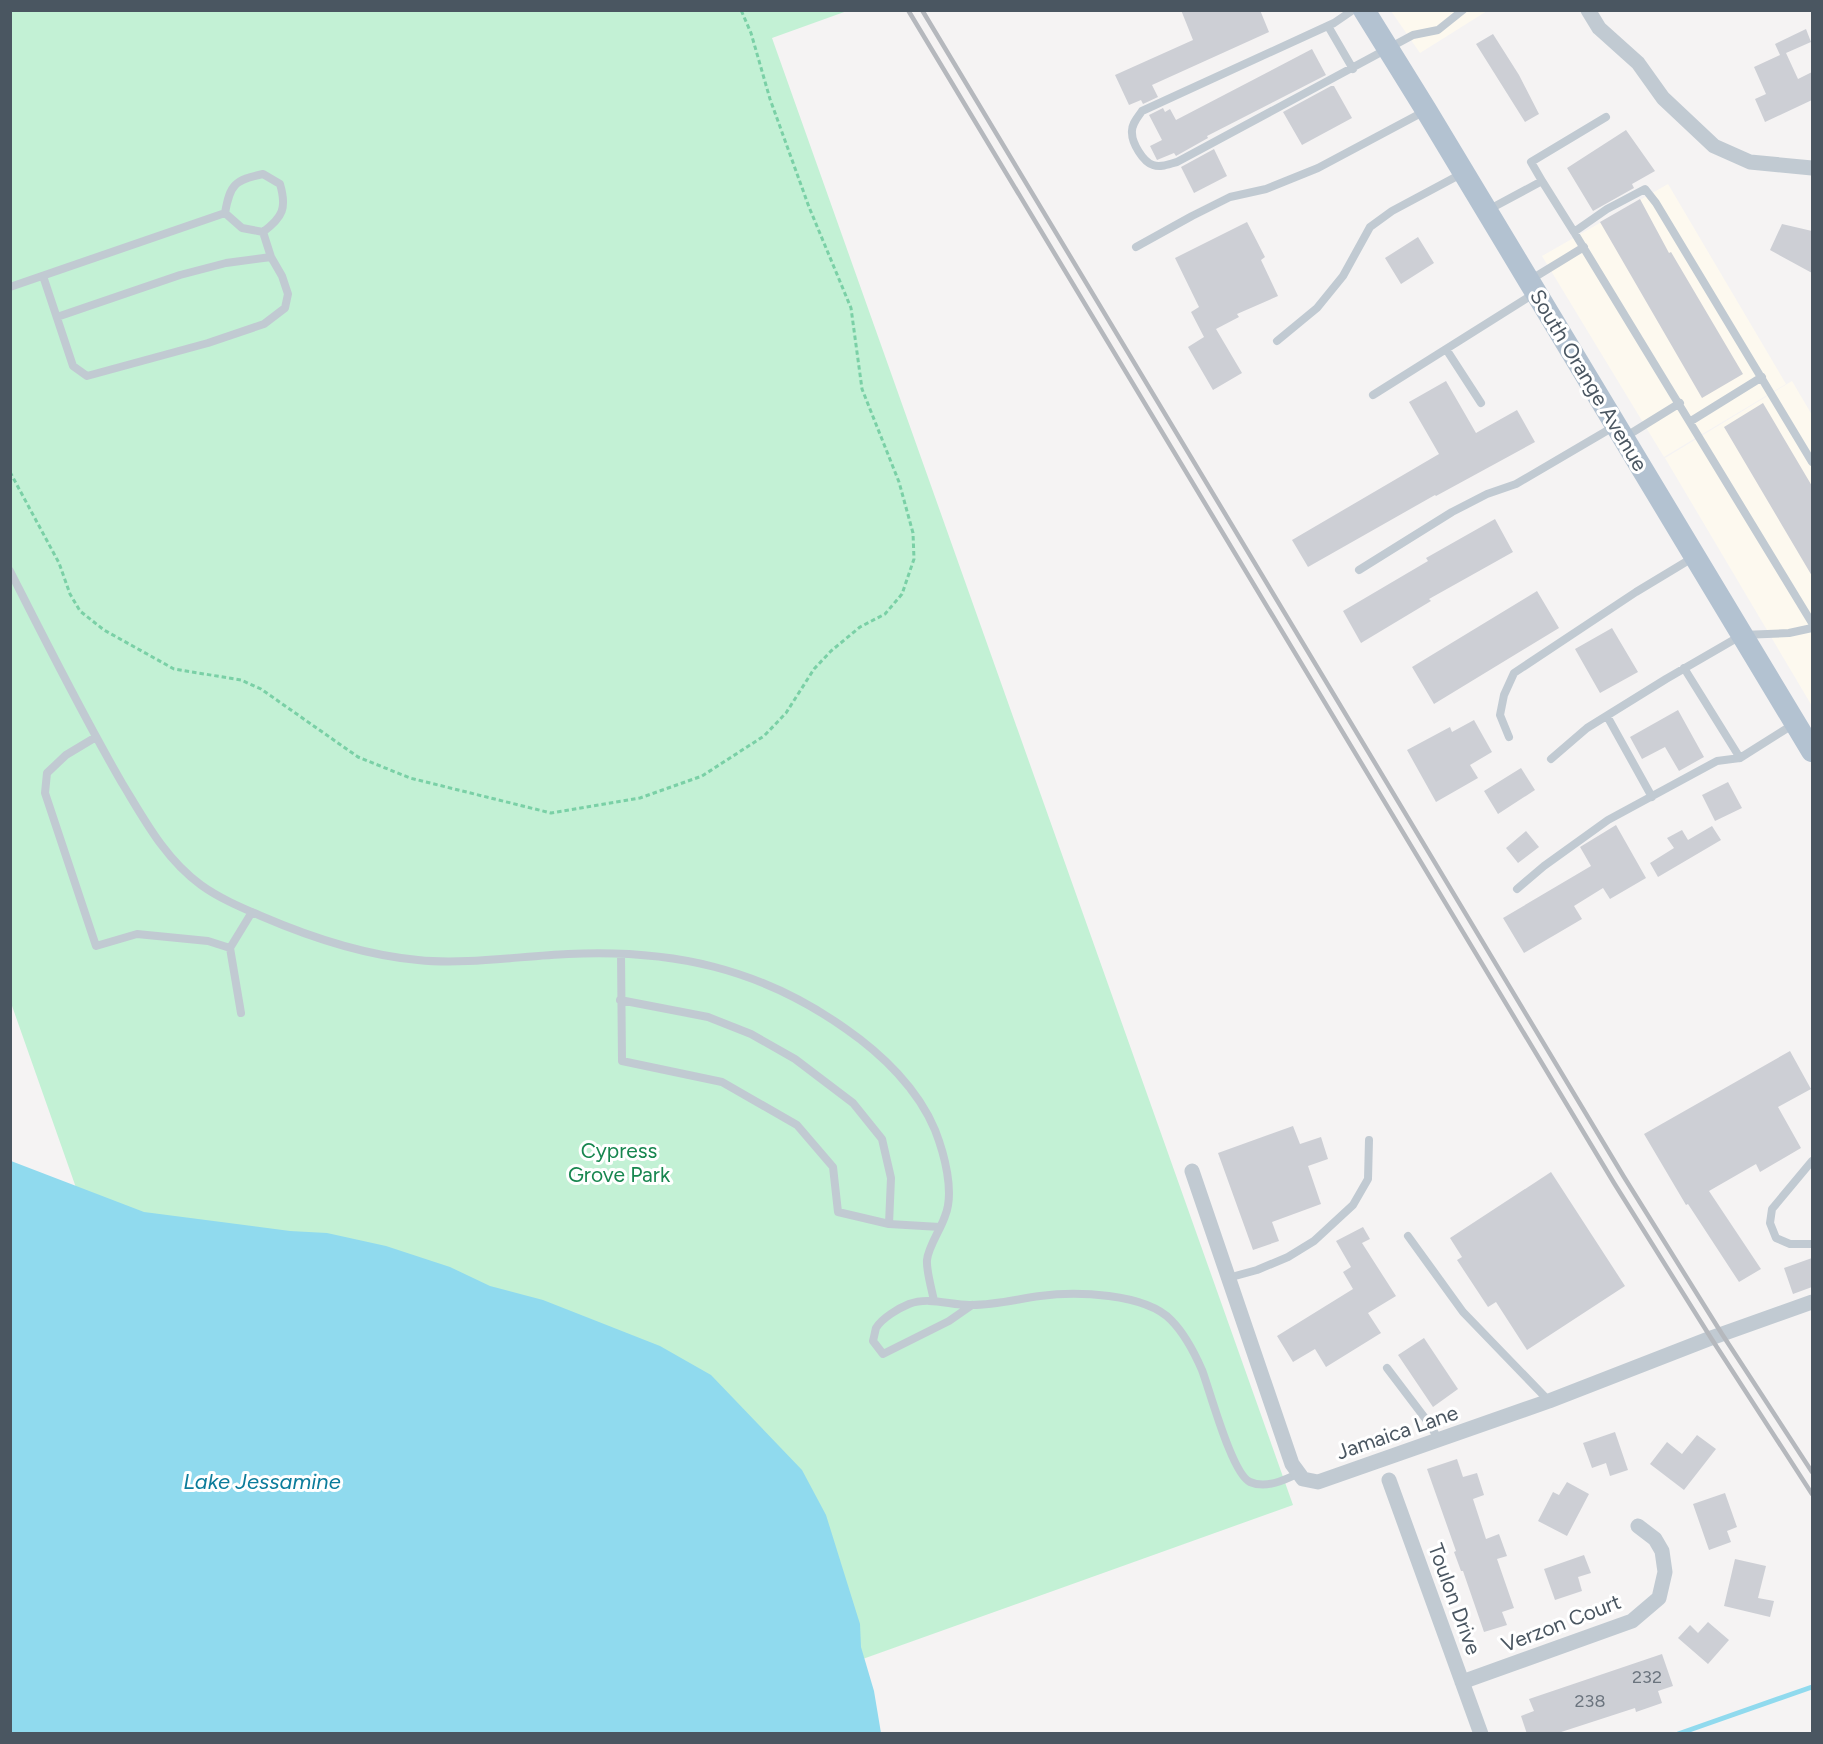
<svg xmlns="http://www.w3.org/2000/svg" width="1823" height="1744" viewBox="0 0 1823 1744" font-family="Figtree,sans-serif">
<style>
.commercial{fill:#fdf9ef}
.green{fill:#c3f1d5}
.water{fill:#90daee}
.lines{fill:none;stroke-linecap:round;stroke-linejoin:round}
.stream{stroke:#90daee;stroke-width:5}
.building{fill:#cdcfd5}
.path{stroke:#7ad0a6;stroke-width:3;stroke-dasharray:4.5 3;stroke-linecap:butt}
.service{stroke:#c1cad2;stroke-width:8}
.minor{stroke:#c1cad2;stroke-width:15}
.primary{stroke:#b3c2d1;stroke-width:22}
.rail{stroke:#b5b8bd;stroke-width:4.5}
.labels{text-anchor:middle;dominant-baseline:central;stroke-width:6;stroke-linejoin:round;paint-order:stroke}
.number-label{font-size:18px;fill:#6b747e}
.street-label{font-size:21px;fill:#4a5661;stroke:#fff}
.park-label{font-size:21px;fill:#17864f;stroke:#fff}
.water-label{font-size:22px;font-style:italic;fill:#0c7c9b;stroke:#fff}
</style>
<rect width="100%" height="100%" fill="#f5f3f3"/>
<path class="commercial" d="M1391,11H1487L1420,53Z
M1668,184L1786,384L1664,457L1542,256Z
M1792,381L1812,415V706L1665,458Z"/>
<path class="green" d="M10,11H847L772,38L1293,1505L656,1733H268L11,1003Z"/>
<path class="water" d="M11,1161L144,1212L290,1231L327,1233L386,1246L450,1267L490,1286L543,1300L660,1346L711,1375L802,1470L826,1515L860,1624L861,1647L874,1691L881,1733H11Z"/>
<g class="lines">
<path class="stream" d="M1678,1734L1812,1687"/>
</g>
<path class="building" d="M1181,10H1260L1269,32L1152,85L1158,97L1143,104L1141,100L1129,105L1115,75L1193,40Z
M1806,29L1811,42L1786,53L1798,79L1812,72V100L1765,122L1755,99L1766,94L1754,67L1780,55L1775,44Z
M1493,34L1519,75L1539,114L1525,122L1476,44Z
M1312,49L1326,75L1207,136L1208,138L1176,156L1174,153L1157,160L1150,146L1162,140L1149,115L1163,108L1165,112L1170,109L1176,120Z
M1331,86H1334L1352,118L1302,145L1283,112Z
M1626,130L1655,171L1632,184L1634,188L1593,211L1567,168Z
M1214,149L1227,176L1194,193L1181,167Z
M1640,199L1669,253L1671,252L1743,374L1702,398L1600,222Z
M1247,222L1265,257L1261,260L1278,296L1237,314L1239,317L1216,329L1242,373L1213,390L1188,347L1204,337L1191,312L1199,307L1175,258Z
M1782,224L1812,231V273L1770,250Z
M1418,237L1434,263L1401,284L1385,258Z
M1446,381L1476,433L1517,410L1535,442L1436,496L1435,495L1308,567L1292,540L1439,454L1409,402Z
M1763,403L1812,486V576L1724,427Z
M1495,519L1513,552L1429,599L1431,601L1361,643L1343,611L1428,561L1426,558Z
M1537,591L1559,628L1434,704L1412,667Z
M1612,628L1638,672L1600,693L1575,649Z
M1678,710L1704,757L1679,771L1665,747L1642,759L1630,737Z
M1474,720L1492,752L1470,765L1478,778L1436,802L1407,750L1450,727L1452,732Z
M1521,768L1535,790L1498,814L1484,791Z
M1728,782L1742,808L1715,821L1702,795Z
M1616,825L1646,878L1610,899L1603,888L1574,906L1582,919L1524,953L1503,918L1591,866L1580,847Z
M1712,826L1721,840L1658,877L1650,863L1674,848L1667,838L1682,830L1688,840Z
M1526,831L1539,847L1518,863L1506,848Z
M1790,1051L1811,1089L1778,1107L1801,1148L1760,1172L1756,1164L1709,1191L1761,1269L1739,1282L1688,1204L1686,1205L1644,1134Z
M1293,1126L1300,1144L1321,1137L1328,1159L1308,1166L1321,1204L1272,1222L1279,1241L1253,1250L1218,1153Z
M1551,1172L1625,1286L1527,1350L1496,1302L1488,1307L1457,1260L1462,1257L1450,1238Z
M1363,1227L1370,1239L1362,1243L1396,1296L1368,1313L1381,1333L1326,1367L1315,1349L1293,1362L1277,1336L1353,1289L1343,1272L1351,1267L1336,1241Z
M1812,1258V1287L1793,1294L1784,1268Z
M1424,1338L1458,1389L1433,1407L1398,1355Z
M1615,1432L1628,1470L1610,1476L1606,1463L1592,1468L1583,1443Z
M1697,1435L1716,1449L1684,1490L1650,1464L1667,1442L1682,1454Z
M1457,1459L1463,1477L1477,1473L1484,1495L1473,1499L1486,1539L1499,1534L1507,1556L1497,1559L1514,1608L1502,1612L1507,1625L1484,1632L1463,1571H1461L1454,1552L1456,1551L1427,1469Z
M1567,1482L1589,1494L1567,1536L1538,1521L1553,1492L1559,1495Z
M1725,1493L1737,1527L1727,1531L1731,1542L1709,1550L1693,1504Z
M1584,1555L1591,1573L1578,1577L1582,1591L1555,1600L1544,1569Z
M1735,1559L1766,1566L1758,1598L1774,1601L1770,1617L1724,1606Z
M1708,1622L1729,1640L1708,1664L1678,1638L1690,1625L1698,1633Z
M1662,1654L1673,1686L1658,1691L1662,1703L1636,1712L1635,1708L1555,1734H1527L1521,1716L1534,1711L1529,1699Z"/>
<g class="lines">
<path class="path" d="M10,472L59,563L70,594L80,611L104,630L174,669L241,680L261,689L358,757L410,778L551,813L640,798L702,776L764,736L786,713L814,669L831,651L860,627L885,614L902,594L914,559L913,533L899,482L862,389L851,308L809,207L770,99L751,33L741,10"/>
<path class="service" d="M1353,10L1334,23L1142,111C1138,117 1131,124 1132,133C1132,143 1143,162 1153,165C1161,168 1169,164 1177,162L1413,35L1438,30L1463,10
M1328,26L1353,69
M263,174L280,184C287,208 283,217 263,232L242,228L225,213C230,184 235,180 263,174Z
M1542,181L1531,162L1606,117
M1488,210L1542,181L1574,232
M1136,247L1192,216L1230,197L1266,189L1318,168L1425,111
M43,276L73,366L87,376L208,343L264,324L285,308L288,294L282,276L271,257L263,232
M1530,280L1584,247
M10,287L225,213
M57,317L180,275L226,263L271,257
M1277,341L1317,308L1343,276L1370,227L1392,211L1463,173
M1446,349L1481,403
M1373,395L1535,293
M1691,421L1762,377
M1625,437L1680,403
M1812,462L1656,203L1645,189L1607,209L1574,232L1812,623
M1359,570L1452,512L1487,494L1516,484L1615,426
M10,571C46,642 82,714 122,783C144,819 165,859 201,885C219,898 240,907 261,916C312,938 363,955 418,960C464,965 521,956 568,954C672,949 760,968 846,1029C882,1054 918,1089 935,1130C944,1153 955,1192 945,1216C941,1229 928,1247 927,1260C926,1270 932,1290 934,1301
M1684,668L1740,758
M1607,716L1652,797
M96,737L66,755L47,773L45,793L96,946L137,934L208,941L230,948L241,1013
M1509,737L1500,715L1504,695L1514,673L1636,592L1694,557
M1551,759L1587,728L1666,679L1742,635L1789,633L1812,628
M1517,889L1544,866L1608,820L1717,761L1740,758L1794,724
M230,948L252,912
M621,954L622,1061L722,1082L797,1125L833,1167L838,1212L889,1224L940,1227
M620,1000L708,1017L751,1034L795,1059L853,1103L882,1139L891,1178L889,1224
M1812,1161L1772,1209L1770,1223L1776,1238L1790,1244H1812
M1408,1236L1463,1312L1549,1401
M1228,1278L1257,1270L1288,1257L1314,1241L1353,1205L1368,1179L1369,1140
M972,1305L949,1321L883,1354L873,1341C874,1337 875,1332 876,1328C882,1318 899,1308 909,1304C930,1296 952,1306 972,1305C995,1305 1018,1299 1040,1296C1075,1291 1145,1293 1171,1320C1184,1333 1195,1354 1202,1370C1210,1391 1232,1474 1250,1482C1266,1489 1285,1480 1299,1473
M1387,1368L1431,1426L1439,1441"/>
<path class="minor" d="M1588,10L1599,28L1638,63L1663,98L1714,146L1750,162L1812,168
M1192,1171L1292,1464L1303,1479L1318,1482L1549,1401L1711,1338L1812,1302
M1389,1480L1481,1734
M1462,1682L1632,1621L1659,1598L1665,1572L1662,1551L1655,1539L1638,1526"/>
<path class="primary" d="M1364,10L1426,110L1812,751"/>
<path class="rail" d="M908,10L1614,1183L1711,1338L1812,1494
M922,10L1624,1177L1722,1334L1812,1472"/>
</g>
<g class="labels">
<g class="number-label">
<text x="1647" y="1677">232</text>
<text x="1590" y="1701">238</text>
</g>
<g class="street-label">
<text transform="translate(1589 380) rotate(59)">South Orange Avenue</text>
<text transform="translate(1397 1432) rotate(-19)">Jamaica Lane</text>
<text transform="translate(1455 1599) rotate(70)">Toulon Drive</text>
<text transform="translate(1561 1623) rotate(-21)">Verzon Court</text>
</g>
<g class="park-label">
<text x="619" y="1150">Cypress<tspan x="619" dy="24">Grove Park</tspan></text>
</g>
<g class="water-label">
<text x="262" y="1481">Lake Jessamine</text>
</g>
</g>
<rect width="1823" height="1744" fill="none" stroke="#4a5661" stroke-width="24"/>
</svg>
